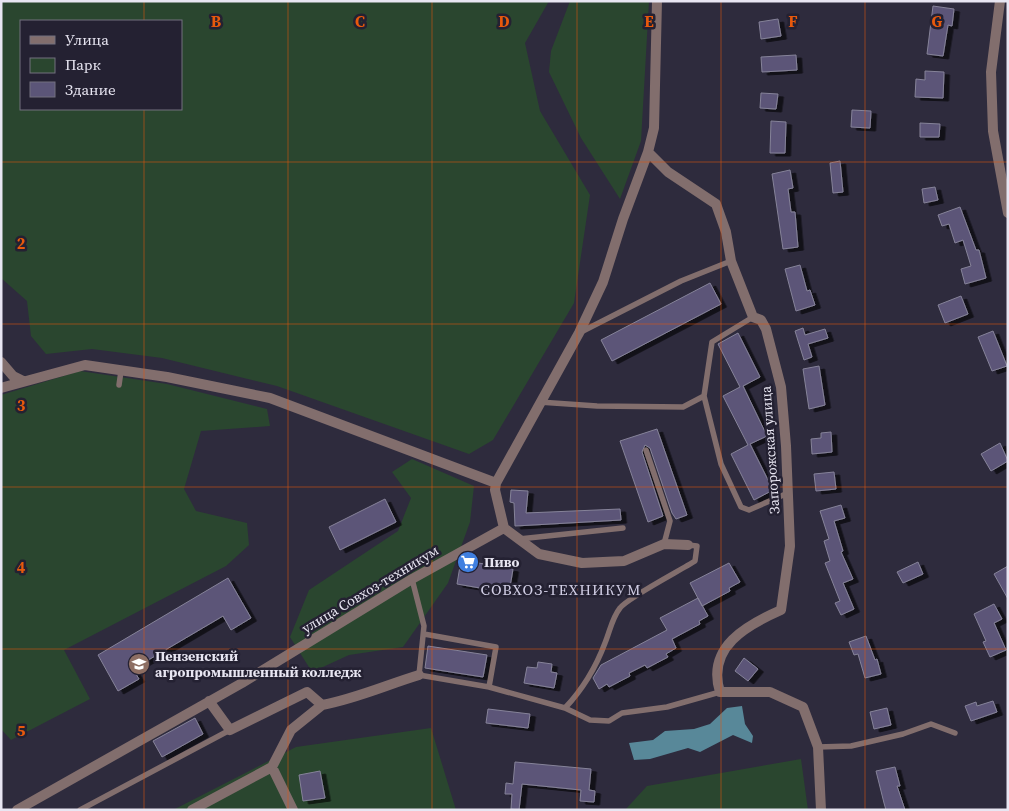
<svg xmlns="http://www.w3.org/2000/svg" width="1009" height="811" viewBox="0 0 1009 811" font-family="'Source Serif 4',serif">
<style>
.green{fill:#2a462f;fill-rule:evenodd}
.water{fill:#588899}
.building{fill:#5b5578;stroke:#868399;filter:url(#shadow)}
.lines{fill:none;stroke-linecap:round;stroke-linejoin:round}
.service{stroke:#826e6d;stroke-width:5.5}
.minor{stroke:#826e6d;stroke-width:10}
.grid{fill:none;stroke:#e8590c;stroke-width:1;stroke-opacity:0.55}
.labels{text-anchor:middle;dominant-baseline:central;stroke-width:5;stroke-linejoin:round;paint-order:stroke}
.street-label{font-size:14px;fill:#e8e6f2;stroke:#242132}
.poi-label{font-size:14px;font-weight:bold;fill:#e8e6f2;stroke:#242132;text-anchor:start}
.neighbourhood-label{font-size:15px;letter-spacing:1px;fill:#d1cee5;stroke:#242132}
.grid-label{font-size:16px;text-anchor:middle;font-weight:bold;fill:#e8590c;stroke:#242132;stroke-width:5;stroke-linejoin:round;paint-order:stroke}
</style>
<defs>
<filter id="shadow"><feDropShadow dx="5.5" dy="3" stdDeviation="0" flood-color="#0009"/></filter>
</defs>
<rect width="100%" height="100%" fill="#2e2b3d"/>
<path class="green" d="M1,1H549L525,43L540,111L590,195L574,303L493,440L469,454L277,386L162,358L92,349L46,354L31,336L27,301L1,278ZM181,21V109H21V21Z
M570,1H649L641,141L620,199L581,138L549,72L551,51Z
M80,371L167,384L267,409L270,426L201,431L184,489L196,511L247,523L249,545L226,566L64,650L90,699L11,740L1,729V395Z
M412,459L474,486L470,522L448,583L403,647L349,655L312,672L290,637L309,590L398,531L411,498L392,472Z
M431,728L456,810H173L296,747Z
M801,759L808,810H625L647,786Z"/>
<path class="water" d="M742,706L745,724L753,736L752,743L733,735L700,752L688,748L650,759L634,760L629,743L653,740L665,731L694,729L710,724L727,708Z"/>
<path class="building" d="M933,6L954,9L952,26L948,25L943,56L927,54Z
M778,19L781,36L761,39L759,22Z
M796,55L797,70L762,72L761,57Z
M925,71L944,72L943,98L915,97L916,79L925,80Z
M761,93L778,94L776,109L760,108Z
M852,110L871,111L870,128L851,127Z
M771,121L786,122L785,153H770Z
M920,123L940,124L939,137H920Z
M840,161L843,192L833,193L830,163Z
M790,170L793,188L788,189L791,212H795L798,247L783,249L772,174Z
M935,187L938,200L924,203L922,189Z
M960,207L976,250H979L986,278L965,284L961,269L971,266L963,240L955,243L949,224L942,226L938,215Z
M800,265L807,291L810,290L815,305L796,311L785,269Z
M710,283L721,304L612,361L601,340Z
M961,296L968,314L945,323L938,305Z
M803,328L805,335L825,329L828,338L808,344L812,357L804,360L795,331Z
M993,331L1007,366L992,371L978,337Z
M738,333L760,377L743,386L767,436L750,444L773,490L754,500L731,454L748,445L723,396L740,387L718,344Z
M819,366L825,405L809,409L803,369Z
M657,429L687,515L676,519L672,513L650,448L645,445L642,452L663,516L648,522L620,441Z
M831,432L832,452L812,454L811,439L821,438V433Z
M1000,443L1008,461L991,471L981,454Z
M834,472L836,489L816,491L814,474Z
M511,490L528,491L526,513L620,509L621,520L515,526L514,503L510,502Z
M385,499L396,522L340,550L329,527Z
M841,505L845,518L834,521L843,551L841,552L853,579L843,583L854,609L841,615L835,603L840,601L825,563L830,561L824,541L829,539L820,511Z
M461,560L513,569L509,593L457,584Z
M918,562L923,574L903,583L897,572Z
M729,563L740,582L729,588L730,591L702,606L690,583Z
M1008,566V599L994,574Z
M228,578L251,618L231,630L223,616L133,669L139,679L118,691L98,655Z
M698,598L708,616L699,621L700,624L672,639L676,648L666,654L668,657L647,668L645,665L629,673L630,676L609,687L607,684L599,689L593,678L601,665L667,630L660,618Z
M994,604L1002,619L994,623L1006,650L990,657L983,642L986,641L974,614Z
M866,636L875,660L877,659L881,674L865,678L858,654L854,655L849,642Z
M428,646L487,655L483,677L425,668Z
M744,658L758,669L748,681L735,671Z
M538,662L552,664L551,672L557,673L554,688L524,683L527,667L537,668Z
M993,701L997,712L971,721L965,706L976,702L977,706Z
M887,708L891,725L874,729L870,712Z
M488,709L530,714L528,728L486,723Z
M195,718L203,734L162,757L153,741Z
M515,762L591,769L589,790L595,791L594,802L580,801L581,790L522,784L519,810L511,809L512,794H505L506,783L513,784Z
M895,767L900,786H897L905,810H886L884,803L876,771Z
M320,771L325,798L303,801L299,775Z"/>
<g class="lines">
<path class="service" d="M753,317L712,342L704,396L721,464L741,507L749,510L788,493
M581,332L681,281L731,261
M119,385L121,371L124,370
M539,402L597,406L683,407L704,396
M646,450L670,521L664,544
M519,539L623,528
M688,545L697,546L695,561C681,570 627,598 620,608C612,618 610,631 605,643C596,667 583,689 565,708L590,720L609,721L622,713L667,707L720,692
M412,579L424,626L419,675L489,687L565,708
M424,634L496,647L489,687
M818,747L851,746L903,734L931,724L955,733
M80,810L230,730"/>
<path class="minor" d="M657,1L654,128L648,152L668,172L716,204L726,232L731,261L753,317L761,320L766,329L781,387L786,446L790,546L781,610C747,625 706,647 720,692H770L803,707L818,747L821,810
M1000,1L991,72L993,131L1008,213
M1,362L13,376L23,381
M1,388L85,365L167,377L270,398L496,483L495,490L504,528L539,554L582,563L624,561L664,544L688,545
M496,483L579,333L603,282L623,219L648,152
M209,701L230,730L307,692L322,705C355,699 386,685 419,675
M272,767L293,810
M17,810L242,683L412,579L504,528
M192,810L272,767L291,730L322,705"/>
</g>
<path class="grid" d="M144,1V21M288,1V810M432,1V810M577,1V810M721,1V810M865,1V810M144,109V810M1,162H1008M1,324H1008M1,487H1008M1,649H1008"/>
<defs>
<g id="supermarket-disc" transform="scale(1.125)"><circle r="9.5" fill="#3f7fe0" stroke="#242132"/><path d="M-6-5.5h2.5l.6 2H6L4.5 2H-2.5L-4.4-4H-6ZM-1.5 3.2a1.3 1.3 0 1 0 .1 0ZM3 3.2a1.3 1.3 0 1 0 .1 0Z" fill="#fff"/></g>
<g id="university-disc" transform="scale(1.125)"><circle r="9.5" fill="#8d6e63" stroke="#242132"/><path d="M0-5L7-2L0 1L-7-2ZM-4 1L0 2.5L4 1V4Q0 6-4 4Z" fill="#fff"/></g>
</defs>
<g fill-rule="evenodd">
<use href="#supermarket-disc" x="468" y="562"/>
<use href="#university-disc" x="139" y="664"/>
</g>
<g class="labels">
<g class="street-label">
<text transform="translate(770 450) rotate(-94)">Запорожская улица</text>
<text transform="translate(370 589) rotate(-31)">улица Совхоз-техникум</text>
</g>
<g class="poi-label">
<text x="484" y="562">Пиво</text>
<text x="155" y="656">Пензенский<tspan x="155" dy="16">агропромышленный колледж</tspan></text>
</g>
<g class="neighbourhood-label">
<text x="561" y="589">СОВХОЗ-ТЕХНИКУМ</text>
</g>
</g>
<g class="grid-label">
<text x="216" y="27">B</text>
<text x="360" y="27">C</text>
<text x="504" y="27">D</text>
<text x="649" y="27">E</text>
<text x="793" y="27">F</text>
<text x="937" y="27">G</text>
<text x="21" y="249">2</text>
<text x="21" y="411">3</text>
<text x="21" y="573">4</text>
<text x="21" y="736">5</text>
</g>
<rect width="1009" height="811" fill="none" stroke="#e8e6f2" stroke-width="5"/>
<rect x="20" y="20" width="162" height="90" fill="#242132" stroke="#72707f"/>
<rect x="30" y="36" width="25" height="8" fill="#826e6d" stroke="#72707f"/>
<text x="65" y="45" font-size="15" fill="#e8e6f2">Улица</text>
<rect x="30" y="58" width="25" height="15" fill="#2a462f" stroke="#72707f"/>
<text x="65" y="70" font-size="15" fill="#e8e6f2">Парк</text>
<rect x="30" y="82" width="25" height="15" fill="#5b5578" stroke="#72707f"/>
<text x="65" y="95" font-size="15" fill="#e8e6f2">Здание</text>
</svg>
